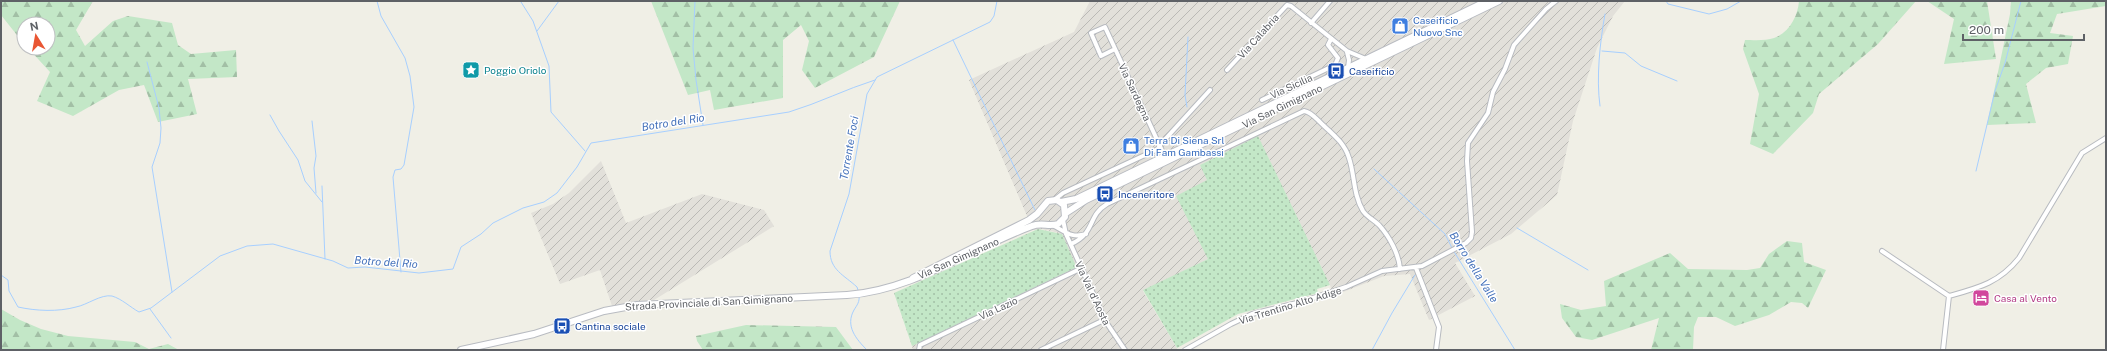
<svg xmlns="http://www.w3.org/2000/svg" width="2107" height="351" viewBox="0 0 2107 351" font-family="'Public Sans',sans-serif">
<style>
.industrial{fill:url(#industrial-furrows)}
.grass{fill:url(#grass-dots)}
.forest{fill:url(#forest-firs)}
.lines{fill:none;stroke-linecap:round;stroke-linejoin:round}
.stream{stroke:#a7cfff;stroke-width:1}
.minor-casing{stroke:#b8bbc0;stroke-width:6}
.secondary-casing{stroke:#b9bcc2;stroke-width:8}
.minor{stroke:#fff;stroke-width:4}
.secondary{stroke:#fff;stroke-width:6}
.labels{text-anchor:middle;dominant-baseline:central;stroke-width:3;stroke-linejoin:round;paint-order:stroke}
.shop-label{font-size:10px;fill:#366cbe;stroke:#fff;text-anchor:start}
.street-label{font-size:10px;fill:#5e6166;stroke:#fff}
.culture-label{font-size:10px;fill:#0d838f;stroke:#fff;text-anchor:start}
.transit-label{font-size:10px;fill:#164399;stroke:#fff;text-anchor:start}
.hotel-label{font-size:10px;fill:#b23c85;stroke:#fff;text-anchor:start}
.water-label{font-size:11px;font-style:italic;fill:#4572bb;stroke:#fff}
</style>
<defs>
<pattern id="industrial-furrows" width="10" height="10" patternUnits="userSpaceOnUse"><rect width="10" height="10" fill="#e2e0da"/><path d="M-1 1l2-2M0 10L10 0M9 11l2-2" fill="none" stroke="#bab9b5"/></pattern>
<pattern id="grass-dots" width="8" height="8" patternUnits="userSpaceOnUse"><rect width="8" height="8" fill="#c3e7c7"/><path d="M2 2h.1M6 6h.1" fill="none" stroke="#a2bfa5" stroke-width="1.8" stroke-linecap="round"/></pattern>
<pattern id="forest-firs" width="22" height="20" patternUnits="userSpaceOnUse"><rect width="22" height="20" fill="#c3e7c7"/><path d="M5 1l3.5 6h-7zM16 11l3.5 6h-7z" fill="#a2bfa5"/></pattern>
</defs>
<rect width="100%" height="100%" fill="#f0efe6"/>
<path class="industrial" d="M1090,1H1625L1613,16L1597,48L1573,121L1557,195L1511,234L1455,263L1475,296L1429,320L1410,274L1384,276L1333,296L1330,285L1258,137L1200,165L1208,180V259L1143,291L1178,350H913L912,346L1075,268L1059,233L1042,229L1033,230L969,80L1074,32Z
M601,161L626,223L702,194L764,210L774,226L654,300L612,306L600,270L560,284L531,213L553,204L569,193Z"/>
<path class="grass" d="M1258,136L1330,285L1317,289L1318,293L1238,314L1177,348L1143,290L1208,259L1176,196L1207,180L1200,165Z
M1038,229L1062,234L1076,266L1075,268L912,346L894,293Z"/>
<path class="forest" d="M1,1H93L76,30L85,46L113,21L128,16L172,23L178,45L191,54L236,50L237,77L188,79L197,114L158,122L144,85L119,90L73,116L37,101L50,72L28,48H48V24H24V44L1,15Z
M651,1H900L874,57L815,88L802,70L809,41L801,25L783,40V98L714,110L710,90L688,95Z
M1799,1H1916L1878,44L1819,94L1813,113L1773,154L1750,144L1759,94L1743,49L1745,40C1753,40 1766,41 1774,38C1789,33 1798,16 1799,1Z
M1927,1H1987L1996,59L1944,64L1954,19Z
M2011,1H2106V6L2057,14L2050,33L2073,36L2068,64L2046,68L2026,84L2036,123L1987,125L2010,14Z
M1787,241L1802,243L1804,262L1826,270L1808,308L1802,303L1791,302L1769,315L1735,326L1716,317H1698L1694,327L1693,350H1651L1659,318L1592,340L1576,337L1562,318L1560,304L1581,310L1606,306L1604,281L1670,253L1688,269L1747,270L1760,268L1769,254Z
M1,309L20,320L41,329L68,336L135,342L149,349L168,344L179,350H1Z
M746,325L836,327L853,350H703L697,341L696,336Z"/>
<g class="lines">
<path class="stream" d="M377,1L381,16L405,58L410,76L414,107L404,165L401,169L395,170L393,177L401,272
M695,1L693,48L696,80L703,125
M1666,1L1668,4L1709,14L1727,9L1741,1
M521,2L533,21L549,66L551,112L585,151
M537,31L559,1
M953,40L1035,210
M1602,51L1625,53L1641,66L1677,81
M147,62L159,108L161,128L160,143L152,167L172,292
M1600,106C1596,78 1600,42 1605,14
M1187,107L1185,95L1188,37
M270,115L279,131L298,160L305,181L322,202
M312,121L316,156L314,168L316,193
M1374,169L1445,234L1452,248
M1976,171L1995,91L2005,63L2021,1
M322,186L325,259
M1517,228L1588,270
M1453,250L1515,350
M1,275L8,280L9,291L18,307C36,311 58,312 76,307C87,305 101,294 112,296C122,299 130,307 139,312L151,308L220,256L247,246L273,244L333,261L348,268L365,267L419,273L453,269L461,247L481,234L493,223L523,208L544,202L557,193L577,167L591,143L789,112C819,103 846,89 875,80
M858,290L857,287C844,275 830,270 830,251L849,194L867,94L877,77L990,22L994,16L997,1
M859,295C860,302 857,305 854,310C845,326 856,339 867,350
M150,309L171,338
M1372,350L1392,313L1415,275"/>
<g class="minor-casing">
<path id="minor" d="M1311,23L1330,1
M1115,49L1101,56L1091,33L1105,27L1165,157
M1347,52L1349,60L1348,68
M1227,70L1287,5L1291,6L1347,51L1366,59
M1262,100L1335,65L1338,58L1328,45L1331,39
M1159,146L1210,90
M1054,200L1063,193L1160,148
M1063,220L1066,234L1106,322L1125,350
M1052,225C1065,231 1071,239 1086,234
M1071,244C1096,233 1087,216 1107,204L1304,111C1312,112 1317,120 1323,125C1334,135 1345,144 1349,158C1355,176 1353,194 1363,211C1367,217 1374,220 1379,225C1389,236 1399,254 1400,269
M1882,251L1949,296C1978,288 1999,283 2019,258L2082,153L2106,138
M1416,268L1439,327L1436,350
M919,350L920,345L1082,268
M1041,350L1104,320
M1185,350L1231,324L1252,314L1301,302L1346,287L1382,271L1422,266L1466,243L1471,238L1472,232L1467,161L1468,143L1488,113L1493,92L1505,69L1514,45L1546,9L1556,1
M1943,350L1949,296"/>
</g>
<g class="secondary-casing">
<path id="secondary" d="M1061,202L1076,199L1103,186L1487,1
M1066,213L1086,200L1499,1
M461,350L534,334L604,311L637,305L847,295C912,291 972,248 1032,226C1041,222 1049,227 1058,224L1065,217L1064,205L1057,200L1048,201L1037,214L1029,220L913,278"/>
</g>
<use href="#minor" class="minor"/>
<use href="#secondary" class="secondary"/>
</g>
<defs>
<g id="shop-square" transform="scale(0.9)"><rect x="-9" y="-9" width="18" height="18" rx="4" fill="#3f7fe0" stroke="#fff"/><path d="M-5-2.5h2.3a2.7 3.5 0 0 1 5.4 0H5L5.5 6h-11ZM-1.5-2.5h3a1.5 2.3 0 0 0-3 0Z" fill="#fff"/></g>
<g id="sight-square" transform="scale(0.9)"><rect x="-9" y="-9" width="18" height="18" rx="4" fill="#0f9aa8" stroke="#fff"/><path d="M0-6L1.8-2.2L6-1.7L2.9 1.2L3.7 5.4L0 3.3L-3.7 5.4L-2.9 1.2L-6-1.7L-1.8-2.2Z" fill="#fff"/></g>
<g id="bus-square" transform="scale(0.9)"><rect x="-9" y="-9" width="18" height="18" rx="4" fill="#1a4fb4" stroke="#fff"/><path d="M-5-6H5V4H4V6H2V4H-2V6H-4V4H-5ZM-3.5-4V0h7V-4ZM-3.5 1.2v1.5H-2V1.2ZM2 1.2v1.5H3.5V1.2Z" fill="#fff"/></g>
<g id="hotel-square" transform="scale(0.9)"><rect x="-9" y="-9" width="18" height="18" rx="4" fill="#d1479c" stroke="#fff"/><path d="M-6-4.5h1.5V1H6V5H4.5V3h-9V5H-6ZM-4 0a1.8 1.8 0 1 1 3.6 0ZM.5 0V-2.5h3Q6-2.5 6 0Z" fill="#fff"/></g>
</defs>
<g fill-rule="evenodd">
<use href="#shop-square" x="1400" y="26"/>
<use href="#sight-square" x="471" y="70"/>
<use href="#bus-square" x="1336" y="71"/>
<use href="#shop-square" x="1131" y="146"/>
<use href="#bus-square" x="1105" y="194"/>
<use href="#hotel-square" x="1981" y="298"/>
<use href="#bus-square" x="562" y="326"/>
</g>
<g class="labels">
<g class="shop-label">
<text x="1413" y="20">Caseificio<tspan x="1413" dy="12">Nuovo Snc</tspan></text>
<text x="1144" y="140">Terra Di Siena Srl<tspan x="1144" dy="12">Di Fam Gambassi</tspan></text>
</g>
<g class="street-label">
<text transform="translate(1258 36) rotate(-48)">Via Calabria</text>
<text transform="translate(1291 86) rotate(-25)">Via Sicilia</text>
<text transform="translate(1135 92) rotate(65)">Via Sardegna</text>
<text transform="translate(1282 106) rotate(-26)">Via San Gimignano</text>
<text transform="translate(958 258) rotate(-24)">Via San Gimignano</text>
<text transform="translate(1093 293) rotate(65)">Via Val d'Aosta</text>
<text transform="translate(709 302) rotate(-3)">Strada Provinciale di San Gimignano</text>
<text transform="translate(1290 305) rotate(-17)">Via Trentino Alto Adige</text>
<text transform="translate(998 308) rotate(-25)">Via Lazio</text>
</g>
<g class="culture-label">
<text x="484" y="70">Poggio Oriolo</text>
</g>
<g class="transit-label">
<text x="1349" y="71">Caseificio</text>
<text x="1118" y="194">Inceneritore</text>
<text x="575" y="326">Cantina sociale</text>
</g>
<g class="hotel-label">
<text x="1994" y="298">Casa al Vento</text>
</g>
<g class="water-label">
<text transform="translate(673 122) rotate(-9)">Botro del Rio</text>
<text transform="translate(849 148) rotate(-80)">Torrente Foci</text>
<text transform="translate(386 262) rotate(4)">Botro del Rio</text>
<text transform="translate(1474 267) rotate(58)">Borro della Valle</text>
</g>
</g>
<rect width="2107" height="351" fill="none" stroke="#5e6166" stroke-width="4"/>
<g transform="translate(36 36) rotate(349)"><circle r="19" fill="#ffffff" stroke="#bfc0c2"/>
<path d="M0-3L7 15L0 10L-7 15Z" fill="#e95633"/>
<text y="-6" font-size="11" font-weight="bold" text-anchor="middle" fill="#5e6166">N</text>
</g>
<path d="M1963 34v6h121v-6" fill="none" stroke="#5e6166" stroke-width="2"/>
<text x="1969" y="34" font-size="12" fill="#5e6166" stroke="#ffffff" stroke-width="3" paint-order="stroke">200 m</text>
</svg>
